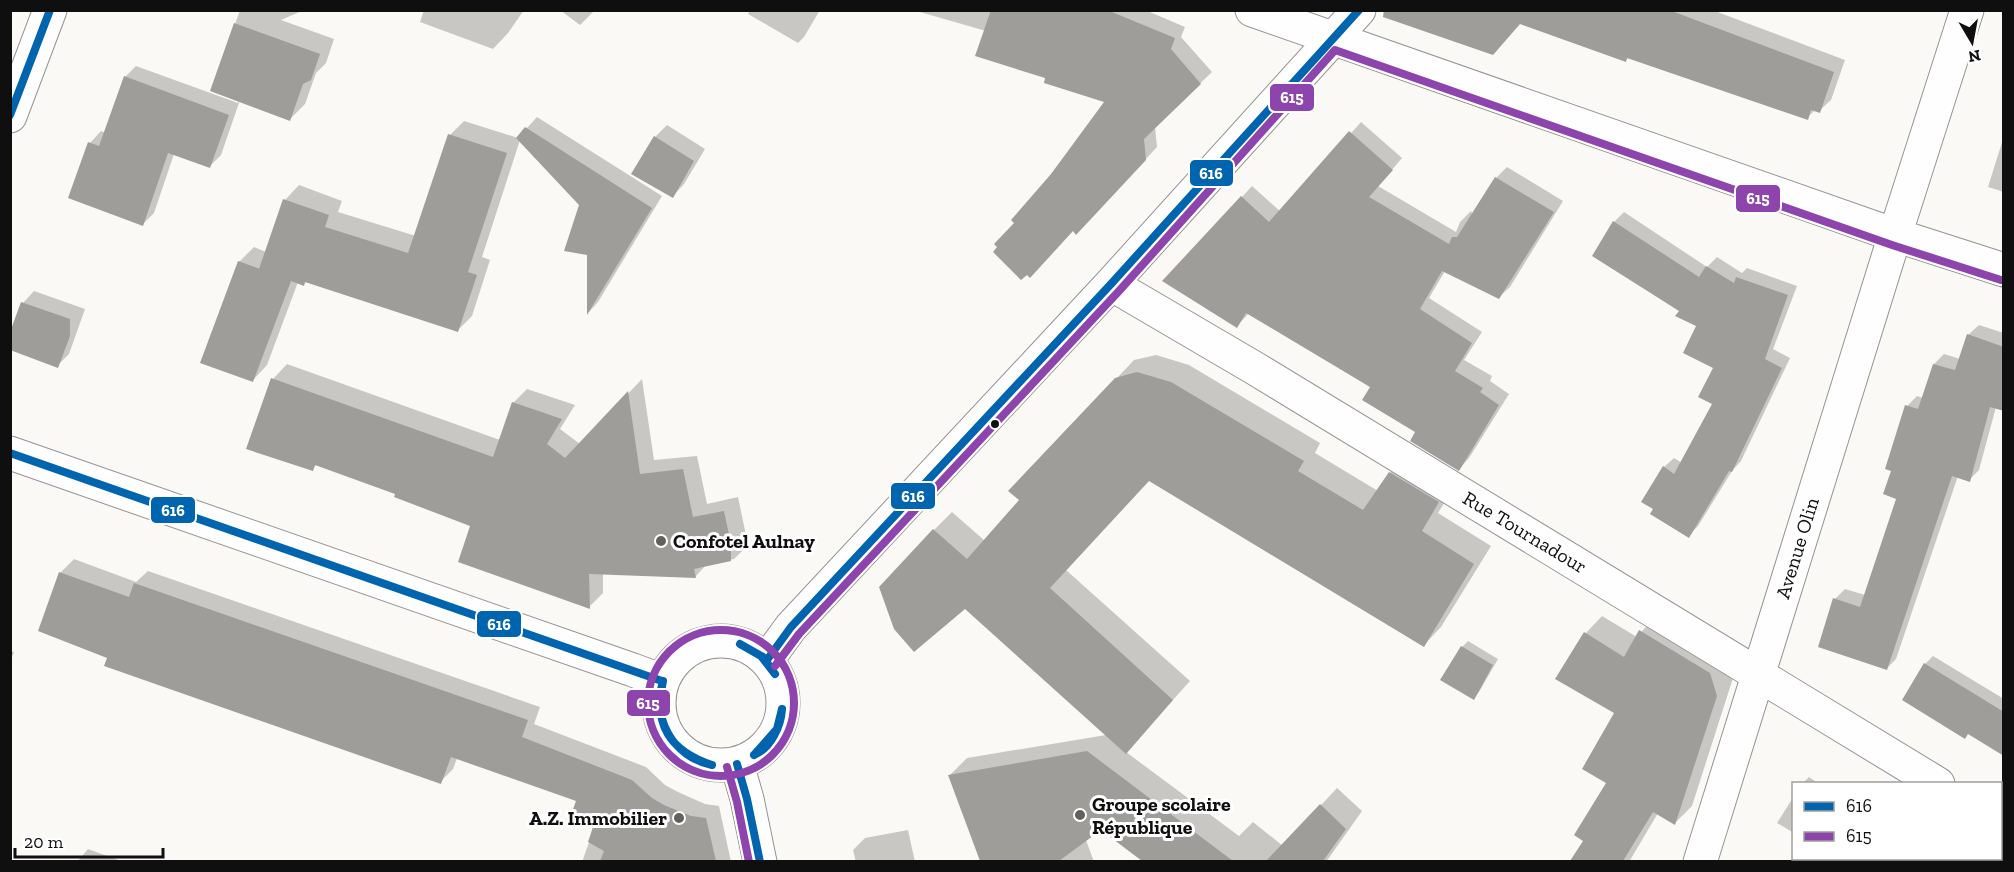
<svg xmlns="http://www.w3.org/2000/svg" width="2014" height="872" viewBox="0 0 2014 872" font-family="'Zilla Slab',serif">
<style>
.shadow{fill:#0003}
.building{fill:#9f9d9a}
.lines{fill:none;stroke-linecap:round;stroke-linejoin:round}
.street-casing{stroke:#959493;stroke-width:35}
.street{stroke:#fefefe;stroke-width:33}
.bus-1-casing{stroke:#fff;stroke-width:12}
.bus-2-casing{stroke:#fff;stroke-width:12}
.bus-1{stroke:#0065ae;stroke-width:8}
.bus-2{stroke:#8e44ad;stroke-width:8}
.bus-dot{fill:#0f0f0f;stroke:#fff;stroke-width:2}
.poi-dot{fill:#626160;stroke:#fff;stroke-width:2}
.labels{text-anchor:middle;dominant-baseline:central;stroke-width:6;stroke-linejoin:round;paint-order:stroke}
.street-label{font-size:20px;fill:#0f0f0f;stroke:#fff}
.poi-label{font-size:20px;font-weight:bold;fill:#0f0f0f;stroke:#fff;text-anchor:start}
.line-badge{stroke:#fff;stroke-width:2}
.badge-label{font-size:16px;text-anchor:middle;font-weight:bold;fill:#fff}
</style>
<rect width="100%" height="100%" fill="#fbf9f5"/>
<path class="shadow" d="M240,10H304L281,20L334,39L326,63L316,73L305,104L290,119L240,100L221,155L209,167L174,154L154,213L143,224L90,143L101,131L106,133L125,77L136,66L238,103L239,100L212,90Z
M424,10H524L508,33L493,49L420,22Z
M560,10H595L580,25Z
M750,10H820L804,37L798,43L748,14Z
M913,10H1145L1185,27L1181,37L1212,72L1155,127L1157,147L1088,221L1073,230L1027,273L1016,222L1106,102L1047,77L986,31Z
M1552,10H1712L1845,60L1831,100L1819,111L1815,110L1807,118L1629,57L1626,60Z
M537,117L662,196L598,302L589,312L588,254L581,205L520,140L482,257L490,260L472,316L458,330L307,281L304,284L298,282L267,365L253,380L239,262L254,247L266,252L285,200L299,185L342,201L338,212L416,236L450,135L464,121L518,138Z
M1361,122L1402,158L1378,186L1456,232L1460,222L1471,211L1473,215L1496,178L1507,167L1563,201L1510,287L1499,297L1445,271L1429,298L1482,332L1464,360L1492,376L1490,381L1509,394L1469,458L1459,469L1417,432L1372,387L1249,313L1237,326L1242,197L1252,186L1281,212Z
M667,125L705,149L684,184L673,196L655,137Z
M2004,136V192L1988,187Z
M1624,212L1707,267L1717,257L1742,273L1747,268L1797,286L1773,349L1790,358L1741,461L1732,471L1698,526L1688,536L1664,467L1674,458L1682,463L1714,403L1715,367L1698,325L1681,310L1614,222Z
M34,291L85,309L69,354L57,366L23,303Z
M1979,325L2004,333V409L1996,407L1979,470L1969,480L1958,476L1896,659L1886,669L1835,599L1845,589L1865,595L1898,498L1893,470L1907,406L1917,396L1923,398L1934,364L1944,354L1960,359L1968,335Z
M1156,355L1189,365L1320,443L1315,453L1378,491L1390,473L1408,455L1456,484L1438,513L1491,546L1441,627L1424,645L1150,479L1066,570L1190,681L1126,752L1239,836L1253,822L1283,846L1337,788L1362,811L1326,862H1145L1074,807L1094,862H982L950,775L967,758L1106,735L934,530L952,512L985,541L1022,500L1116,379L1134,360Z
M287,364L500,440L513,403L527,389L575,405L560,429L580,444L642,379L654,460L697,456L707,504L738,497L748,545L734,559L707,564L695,577L603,573V593L589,607L472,525L397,493L317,464L312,469L248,448L273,379Z
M74,559L136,582L148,571L540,707L534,724L646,767L665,785L678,792L705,804L719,806L731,862H582L597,820L578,800L457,758L453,769L440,782L40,631L61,572Z
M1657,614L1733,678L1692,806L1675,823L1658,813L1629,862H1572L1585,840L1608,783L1616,713L1557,679L1586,633L1602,616L1637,637Z
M1468,641L1498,659L1479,692L1474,698L1462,647Z
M10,651L14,652L10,662Z
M1933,656L2004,699V754L1925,664Z
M1809,777L1819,784H1802Z
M1794,796V833L1777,823Z
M908,830L915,862H856L853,850L865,838Z
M88,849L124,862H77Z
M1826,858H1931L1929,862H1825Z"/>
<path class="building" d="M991,10H1107L1175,38L1171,49L1201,84L1144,139L1146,160L1076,235L1073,231L1030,278L1027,275L1021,280L993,252L997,247L994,244L1014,223L1011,220L1051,174L1104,102L1044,83L1045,78L975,56Z
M1384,10H1669L1834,72L1820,113L1811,110L1808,120L1627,58L1626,62L1520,24L1493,55L1383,17Z
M234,23L320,54L311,80L303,84L290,121L210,91Z
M124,76L229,115L210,168L168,153L143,226L68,198L88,142L99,146Z
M525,127L652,208L587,315V255L564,251L579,205L516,138Z
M1349,131L1393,170L1369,197L1449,244L1452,237H1457L1495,177L1554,212L1499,299L1442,271L1420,309L1472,343L1455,371L1483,388L1480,392L1499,405L1459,471L1410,441L1415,432L1362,400L1370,387L1246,313L1237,328L1162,281L1241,196L1269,222Z
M448,134L507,153L468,272L477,275L458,332L305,282L304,286L291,281L253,382L200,363L238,261L268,272L259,269L283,199L329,215L325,227L408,253Z
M654,136L694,161L673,198L631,174Z
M1613,221L1699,277L1706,266L1734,283L1736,277L1788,295L1765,359L1782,368L1732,472L1729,471L1689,538L1650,514L1653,509L1641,502L1663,466L1674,474L1712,404L1698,397L1713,368L1683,353L1696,326L1675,316L1679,311L1592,256Z
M21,302L70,319V336L58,368L10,350V332Z
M1967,334L2004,347V411L1990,407L1970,482L1952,476L1887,670L1818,647L1833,598L1860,607L1896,499L1883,494L1891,471L1885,469L1905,405L1918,409L1933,364L1955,370Z
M1137,372L1171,382L1304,461L1298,471L1363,510L1389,472L1439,502L1422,531L1474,564L1424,647L1149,481L1050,588L1173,700L1126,754L965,609L914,652L894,629L879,587L933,529L967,559L1019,500L1008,491L1115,378Z
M271,378L493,457L512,402L562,419L547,444L565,458L628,391L640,474L683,469L693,517L724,511L731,544V561L694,569L696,578L589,574L590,609L458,562L470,526L394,497L395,494L315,465L313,471L246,449Z
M59,572L129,597L134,583L528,720L522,737L632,780L652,798L664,805L691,816L706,818L716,861H600L604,851L588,842L595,821L572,812L576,801L451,757L441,784L104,666L107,658L38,631Z
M1639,630L1710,673L1717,696L1675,825L1653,812L1623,861H1570L1583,841L1574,835L1606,783L1582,769L1614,713L1555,679L1584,632L1624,657Z
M1461,646L1493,665L1474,700L1440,680Z
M1924,663L2004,712V756L1968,734L1965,739L1902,700Z
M1087,751L1233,861H1142L1101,830L1059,861H980L948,775Z
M1320,804L1346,829L1323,861H1266Z"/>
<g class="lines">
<g class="street-casing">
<path id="street" d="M1252,10L1895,235L2004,270
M10,116L50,10
M1111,284L1256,369L1938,784
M10,453L633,670L662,681
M659 703a62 62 0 1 1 124 0a62 62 0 1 1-124 0Z
M767,660L791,627L1111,284L1359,10
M737,764L747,799L760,862
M2000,822L2004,824
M1700,862L1895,235L1967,10"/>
</g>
<use href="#street" class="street"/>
<g class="bus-1-casing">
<path id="bus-1" d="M10,115L50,10
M10,453L662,681
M740,644L763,657L775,674
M740,644L761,656L775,674
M767,660L791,627L1111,284L1359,10
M663,681C653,725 670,751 712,765
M663,681C651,718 673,757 712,765
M754,755L777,729L782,709
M754,755C771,748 781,726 782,709
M737,764L747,799L760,862"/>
</g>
<g class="bus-2-casing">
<path id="bus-2" d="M648 703a73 73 0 1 1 146 0a73 73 0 1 1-146 0Z
M775,666L799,634L1119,291L1335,50L1892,245L2001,280
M727,767L737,802L749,862"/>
</g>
<use href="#bus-1" class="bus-1"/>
<use href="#bus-2" class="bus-2"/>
</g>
<circle class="bus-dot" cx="995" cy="424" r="5"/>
<g class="poi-dot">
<circle cx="661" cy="541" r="6"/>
<circle cx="1080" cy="815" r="6"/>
<circle cx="679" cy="818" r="6"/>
</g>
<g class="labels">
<g class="street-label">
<text transform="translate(1525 532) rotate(31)">Rue Tournadour</text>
<text transform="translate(1797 548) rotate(-73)">Avenue Olin</text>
</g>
<g class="poi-label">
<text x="673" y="541">Confotel Aulnay</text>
<text x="1092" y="804">Groupe scolaire<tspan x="1092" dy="23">République</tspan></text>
<text x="667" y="818" text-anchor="end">A.Z. Immobilier</text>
</g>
</g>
<g class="line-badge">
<rect x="1269" y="83" width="46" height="29" rx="6" fill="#8e44ad"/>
<rect x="1189" y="159" width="45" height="28" rx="6" fill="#0065ae"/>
<rect x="1735" y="184" width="46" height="29" rx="6" fill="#8e44ad"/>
<rect x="890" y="482" width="46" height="28" rx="6" fill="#0065ae"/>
<rect x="150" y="496" width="46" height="28" rx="6" fill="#0065ae"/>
<rect x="476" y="610" width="46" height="28" rx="6" fill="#0065ae"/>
<rect x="626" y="689" width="45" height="28" rx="6" fill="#8e44ad"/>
</g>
<g class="badge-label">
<text x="1292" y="103">615</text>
<text x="1211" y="179">616</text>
<text x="1758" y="204">615</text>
<text x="913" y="502">616</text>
<text x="173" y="516">616</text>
<text x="499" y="630">616</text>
<text x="648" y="709">615</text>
</g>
<rect width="2014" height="872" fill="none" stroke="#0f0f0f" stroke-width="24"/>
<rect x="1792" y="782" width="210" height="78" fill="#ffffff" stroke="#9f9f9f" stroke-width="1.5"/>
<rect x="1804" y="802" width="30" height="9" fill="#0065ae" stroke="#9f9f9f" stroke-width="1.5"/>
<text x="1846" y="812" font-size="18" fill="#0f0f0f">616</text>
<rect x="1804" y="832" width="30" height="9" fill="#8e44ad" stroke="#9f9f9f" stroke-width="1.5"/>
<text x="1846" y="842" font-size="18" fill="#0f0f0f">615</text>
<g transform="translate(1972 42) rotate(170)" stroke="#ffffff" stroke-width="4.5" paint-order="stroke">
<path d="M0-4.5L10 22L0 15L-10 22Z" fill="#0f0f0f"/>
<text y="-9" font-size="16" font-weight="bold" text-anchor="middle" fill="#0f0f0f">N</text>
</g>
<path d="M15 848v9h148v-9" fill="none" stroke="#0f0f0f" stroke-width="3"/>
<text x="24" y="848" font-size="18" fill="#0f0f0f" stroke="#ffffff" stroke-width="4.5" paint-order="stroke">20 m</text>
</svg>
